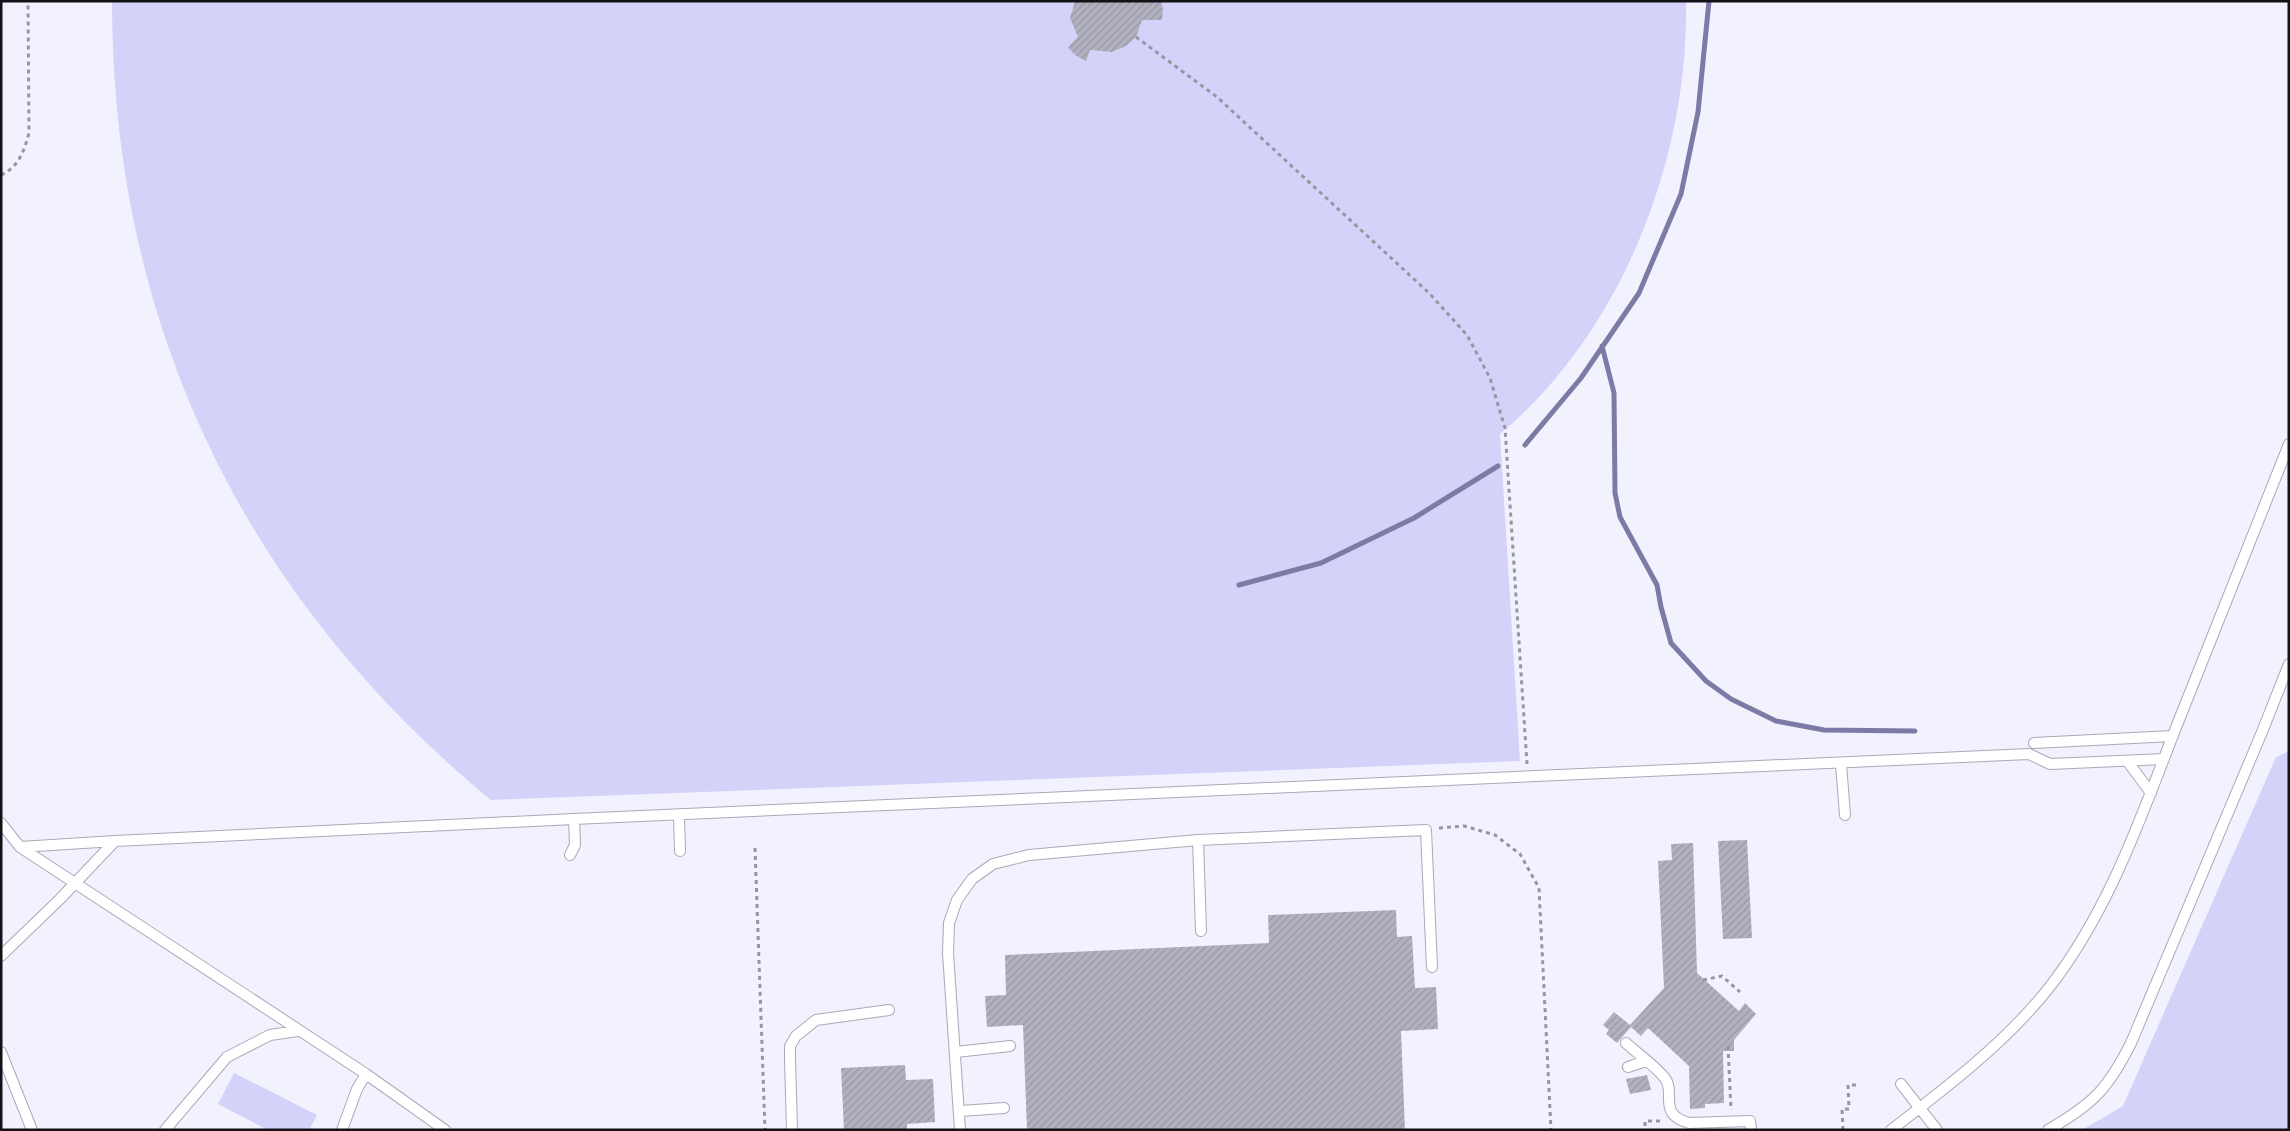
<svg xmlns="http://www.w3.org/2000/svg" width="2290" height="1131" viewBox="0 0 2290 1131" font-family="'PT Sans',sans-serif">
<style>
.grass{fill:#d5d2fa}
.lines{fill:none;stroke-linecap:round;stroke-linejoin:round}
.stream{stroke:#7e7aa6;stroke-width:5}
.building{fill:url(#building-hatch)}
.service-casing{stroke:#aaa9b7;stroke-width:12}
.path{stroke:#9796a0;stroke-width:3;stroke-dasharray:4 4;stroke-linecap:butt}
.service{stroke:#fff;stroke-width:10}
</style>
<defs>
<pattern id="building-hatch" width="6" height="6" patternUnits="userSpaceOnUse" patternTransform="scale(1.25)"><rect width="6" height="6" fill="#b2b1c0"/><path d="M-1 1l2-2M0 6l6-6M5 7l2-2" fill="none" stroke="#9897a4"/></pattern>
</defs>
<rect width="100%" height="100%" fill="#f2f1fe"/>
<path class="grass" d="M112,1H1686C1689,158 1622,332 1500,434L1520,761L491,800C243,596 112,323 112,1Z
M2289,751V1130H2082L2123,1106L2276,757Z
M234,1073L317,1115L309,1130H268L218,1104Z"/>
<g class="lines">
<path class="stream" d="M1602,346L1614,393L1615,493L1620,517L1657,585L1661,607L1671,643L1706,681L1731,699L1776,721L1824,730L1915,731
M1525,445L1581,378L1639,293L1681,194L1698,112L1709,1
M1239,585L1321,563L1414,518L1498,466"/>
</g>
<path class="building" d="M1075,1H1161L1163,10L1162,20H1142L1136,37L1126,46L1112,52L1090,50L1086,61L1075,55L1068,47L1078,37L1070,18Z
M1747,840L1752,938L1723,939L1718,841Z
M1693,843L1697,973L1739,1011L1745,1003L1756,1014L1734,1040V1051H1723L1724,1103L1705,1104V1108L1690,1109L1689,1066L1648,1028L1641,1036L1631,1027L1617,1043L1606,1034L1609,1030L1603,1025L1614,1012L1630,1025L1664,988L1658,861L1672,860L1671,844Z
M1396,910L1397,937L1412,936L1415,988L1436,987L1438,1029L1401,1031L1405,1130H1027L1023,1025L987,1027L985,996L1006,995L1005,955L1269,943L1268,915Z
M905,1065L906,1080L933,1079L935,1122L907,1124V1130H844L841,1068Z
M1647,1075L1651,1090L1630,1094L1626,1079Z"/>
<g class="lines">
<g class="service-casing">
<path id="service" d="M2034,743L2173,736
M2128,762L2151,793
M1841,764L1845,815
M679,816L680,851
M1,823L20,847L366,1074L445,1130
M1198,840L1201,931
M20,847L115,841L574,819L2029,754L2050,764L2164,759
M570,855L575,845L574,819
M1,956L60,899L115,841
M1626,1043C1638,1054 1653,1064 1664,1077C1677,1092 1656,1114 1689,1123L1750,1121L1751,1130
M1,1052L32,1130
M956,1052L1010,1046
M1628,1067L1646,1061
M1901,1084L1937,1130
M960,1111L1004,1108
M165,1130L227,1057L270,1035L298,1031
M342,1130L357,1089L366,1074
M792,1130L790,1059V1046L796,1036L816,1020L889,1010
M960,1130L948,953L949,923L957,900L972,879L993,864L1029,855L1198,840L1426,830L1432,967
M1891,1130C1946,1088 2005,1043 2048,989C2107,914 2139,823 2173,735C2212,638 2250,541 2289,444
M2048,1130C2093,1104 2108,1089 2131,1043L2262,732L2289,664"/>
</g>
<path class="path" d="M1136,37L1217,97L1429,293L1467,335L1490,378L1505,428L1527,764
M1,175C19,167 24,151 29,133L28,1
M1439,828L1464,826L1495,835L1520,854L1539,888L1551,1130
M755,848L765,1130
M1703,980L1722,976L1740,992
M1728,1046L1731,1110
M1645,1126V1121H1663
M1843,1130L1842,1109H1849L1848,1085H1856"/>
<use href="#service" class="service"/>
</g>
<rect width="2290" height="1131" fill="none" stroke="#121116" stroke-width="5"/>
</svg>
